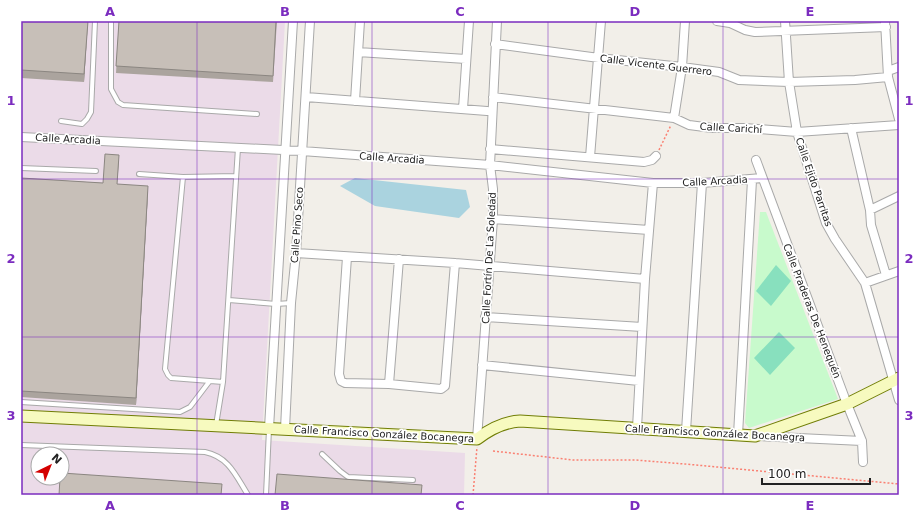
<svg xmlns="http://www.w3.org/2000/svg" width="920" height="516" viewBox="0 0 920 516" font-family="'DejaVu Sans',sans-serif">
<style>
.industrial{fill:#ebdbe8;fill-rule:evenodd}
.park{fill:#c8facc}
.pitch{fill:#88e0be}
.water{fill:#aad3df}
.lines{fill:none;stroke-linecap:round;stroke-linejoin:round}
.lane-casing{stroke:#a9a9a9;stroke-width:6}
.street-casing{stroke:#a9a9a9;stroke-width:10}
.secondary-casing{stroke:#707d05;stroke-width:13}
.path{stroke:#fa8072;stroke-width:1.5;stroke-dasharray:2 2;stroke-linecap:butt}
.lane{stroke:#fff;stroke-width:4}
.street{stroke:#fff;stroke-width:8}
.secondary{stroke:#f7fabf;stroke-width:11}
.wall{fill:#aba49e}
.shaded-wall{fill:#8b8681}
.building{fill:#c7bfb8;stroke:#8b8681}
.grid{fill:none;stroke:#7b2cbf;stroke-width:1;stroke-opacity:0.55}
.labels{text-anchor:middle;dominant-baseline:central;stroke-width:3.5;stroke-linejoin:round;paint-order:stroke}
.street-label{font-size:10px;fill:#222;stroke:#fff}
.neatline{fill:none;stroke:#7b2cbf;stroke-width:1.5}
.grid-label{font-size:13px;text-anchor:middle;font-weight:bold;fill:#7b2cbf}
</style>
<rect width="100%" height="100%" fill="#f2efe9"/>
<path class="industrial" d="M21,21H285L262,440L465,453L464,495H21ZM38,454H62V478H38Z"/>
<path class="park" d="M760,212H766L838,399L749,428L745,423Z"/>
<path class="pitch" d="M776,265L791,281L771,306L756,291Z
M779,332L795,348L770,375L754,358Z"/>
<path class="water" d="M355,178L466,190L470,207L459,218L375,206L340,186Z"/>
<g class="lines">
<g class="lane-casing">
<path id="lane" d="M111,21V89L118,102L123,105L257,114
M61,121L82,124L87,119L91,112L95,21
M21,168L96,171
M139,174L183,177
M229,300L276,304L291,303
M223,382L171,378L168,375L165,369L183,177L236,176
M21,402L180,412L190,407L209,382
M216,425L223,382L238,148
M21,445L205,452C229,457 236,476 248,495
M322,454L340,471L348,477L413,480
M266,495L269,429"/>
</g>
<g class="street-casing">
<path id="street" d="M717,21L730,23L745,30L755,32L886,27
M785,21L789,82L797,132L826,223L835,239L865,283L899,400
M885,21L888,77L899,119
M495,44L599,58L682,67L719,72L739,80L789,82L855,80L888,77
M358,52L466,59
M888,71L899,67
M306,97L487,111
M493,97L674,118L689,125L712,128H745L797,132L899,125
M355,101L360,21
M463,109L469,21
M674,118L682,67L685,21
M851,128L870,210L871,225L886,275
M21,137L302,151L490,165L653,183H702L762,178
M490,149L644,162L652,160L656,156
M590,157L601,21
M756,160L847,404L862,441L863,462
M870,210L899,196
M493,219L649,230
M296,253L455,263L645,279
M347,257L339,374L341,381L345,383L389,384L441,389L445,386L455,263
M865,283L899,271
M485,317L642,327
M482,365L639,381
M389,384L399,259
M269,428L293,21
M637,428L645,279L653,183
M285,429L291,303L296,253L310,21
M686,431L702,183
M738,435L752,180
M759,436L862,441
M477,439L493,219V189L490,165L497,21"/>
</g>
<g class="secondary-casing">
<path id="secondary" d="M21,416L477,439C490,429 503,422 520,421L755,436L847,404L899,378"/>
</g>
<path class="path" d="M659,150L671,125
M493,451L573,460H635L685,464L899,484
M473,495L477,447"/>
<use href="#lane" class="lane"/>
<use href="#street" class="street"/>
<use href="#secondary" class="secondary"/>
</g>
<path class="wall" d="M21,21H88L84,82L21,78Z
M119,21H277L273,82L116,73Z
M119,162L117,184L148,192L136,405L21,397V178L103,183Z"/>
<path class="shaded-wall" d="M88,21L84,82V74Z
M148,186V192L136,405V398Z"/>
<path class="building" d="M21,21H88L84,74L21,70Z
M119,21H276L273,76L116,66Z
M105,154L119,155L117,184L148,186L136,398L21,391V178L103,183Z
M62,473L222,484L221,495H59L60,478H62Z
M277,474L422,485L421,495H427H275Z"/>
<path class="grid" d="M197,21V495M372,21V495M548,21V495M723,21V495M21,179H899M21,337H899"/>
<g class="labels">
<g class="street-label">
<text transform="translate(656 65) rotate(7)">Calle Vicente Guerrero</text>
<text transform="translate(731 128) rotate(3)">Calle Carichí</text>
<text transform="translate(68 139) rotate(3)">Calle Arcadia</text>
<text transform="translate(392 158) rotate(4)">Calle Arcadia</text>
<text transform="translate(715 181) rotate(-3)">Calle Arcadia</text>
<text transform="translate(814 182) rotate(71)">Calle Ejido Parritas</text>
<text transform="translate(297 225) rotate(-86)">Calle Pino Seco</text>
<text transform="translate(489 258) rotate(-87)">Calle Fortín De La Soledad</text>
<text transform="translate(812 311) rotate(69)">Calle Praderas De Henequén</text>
<text transform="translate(715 433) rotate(3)">Calle Francisco González Bocanegra</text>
<text transform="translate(384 434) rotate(3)">Calle Francisco González Bocanegra</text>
</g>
</g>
<rect width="920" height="516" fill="none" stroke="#ffffff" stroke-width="44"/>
<g transform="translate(50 466) rotate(43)"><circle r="19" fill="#ffffff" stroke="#a7a7a7"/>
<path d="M0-3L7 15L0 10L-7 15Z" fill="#d40000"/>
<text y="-6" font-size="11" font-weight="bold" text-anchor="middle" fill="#222222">N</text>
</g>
<path d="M762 478v6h108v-6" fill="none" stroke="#222222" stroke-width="2"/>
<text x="768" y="478" font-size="12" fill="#222222" stroke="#ffffff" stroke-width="3" paint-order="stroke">100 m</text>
<rect x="22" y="22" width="876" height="472" class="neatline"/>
<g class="grid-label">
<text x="110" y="16">A</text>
<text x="285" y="16">B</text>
<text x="460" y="16">C</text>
<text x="635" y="16">D</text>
<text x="810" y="16">E</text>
<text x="11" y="105">1</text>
<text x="909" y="105">1</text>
<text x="11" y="263">2</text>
<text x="909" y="263">2</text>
<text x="11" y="420">3</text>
<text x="909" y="420">3</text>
<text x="110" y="510">A</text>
<text x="285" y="510">B</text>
<text x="460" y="510">C</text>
<text x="635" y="510">D</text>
<text x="810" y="510">E</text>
</g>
</svg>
